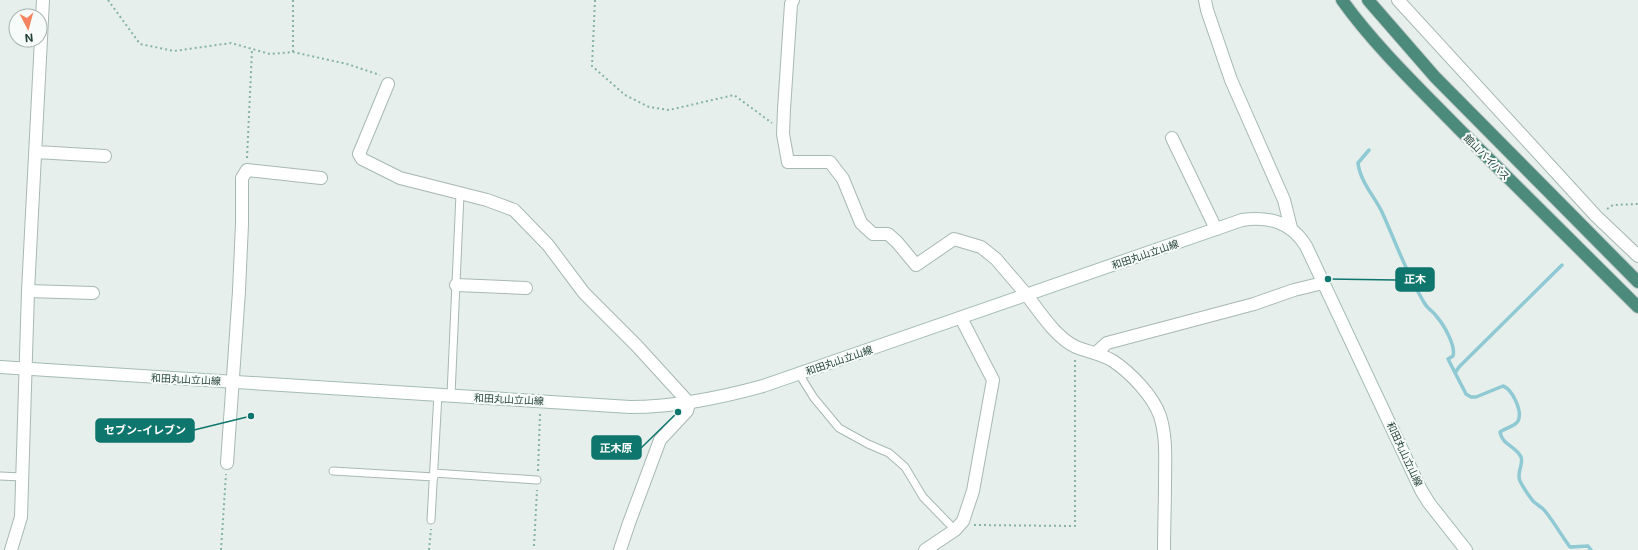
<svg xmlns="http://www.w3.org/2000/svg" width="1638" height="550" viewBox="0 0 1638 550" font-family="Inter,'Noto Sans JP',sans-serif">
<style>
.lines{fill:none;stroke-linecap:round;stroke-linejoin:round}
.stream{stroke:#8ec9d4;stroke-width:3.5}
.service-casing{stroke:#a8b8b2;stroke-width:9}
.minor-casing{stroke:#a8b8b2;stroke-width:14}
.tertiary-casing{stroke:#a8b8b2;stroke-width:14}
.secondary-casing{stroke:#a4bbb3;stroke-width:14}
.trunk-casing{stroke:#c2cac8;stroke-width:14}
.path{stroke:#86b3a5;stroke-width:2;stroke-dasharray:2 3;stroke-linecap:butt}
.service{stroke:#fff;stroke-width:7}
.minor{stroke:#fff;stroke-width:12}
.tertiary{stroke:#fff;stroke-width:12}
.secondary{stroke:#fff;stroke-width:12}
.trunk{stroke:#4c8a7c;stroke-width:12}
.labels{text-anchor:middle;dominant-baseline:central;stroke-width:4;stroke-linejoin:round;paint-order:stroke}
.street-label{font-size:10px;fill:#24423a;stroke:#f7fbf9}
.leader{fill:none;stroke:#0f766e;stroke-width:1.5}
.callout-dot{fill:#0f766e;stroke:#f7fbf9;stroke-width:1.5}
.callout{fill:#0f766e;stroke:#0f766e;stroke-width:1.5}
.callout-label{font-size:11px;text-anchor:middle;font-weight:bold;fill:#fff}
</style>
<rect width="100%" height="100%" fill="#e6efeb"/>
<g class="lines">
<path class="stream" d="M1369,150L1358,163C1360,181 1374,196 1382,212C1396,243 1407,275 1425,304C1428,309 1434,312 1437,317C1444,325 1456,346 1453,356L1448,359L1466,394L1471,397H1476L1503,386C1512,389 1523,411 1518,421C1516,426 1505,428 1500,432C1502,445 1516,446 1521,457C1524,465 1516,472 1520,481C1523,487 1529,496 1533,501C1537,505 1542,507 1545,511C1554,522 1561,535 1570,547L1588,546L1591,550
M1455,373L1459,367L1562,265"/>
<g class="service-casing">
<path id="service" d="M799,374L814,398L839,428L868,444L889,453L905,467L923,497L955,530
M451,395L460,194
M333,471L434,477
M434,473L537,480
M0,476L22,477
M431,520L438,394"/>
</g>
<g class="minor-casing">
<path id="minor" d="M793,0L791,4L784,109L783,134L788,162H830L843,179L861,223L873,234H888L897,242L916,265L954,239L981,247L996,259L1026,294
M1205,0L1207,10L1231,80L1284,200L1291,228
M1398,0L1596,216L1638,256
M388,84L359,154L362,159L400,178L487,200L514,210L548,245L584,293L637,346L689,403L687,411L660,440L629,523L620,550
M1172,138L1216,229
M36,152L105,156
M456,285L526,288
M28,291L93,293
M1096,353L1107,343L1254,304L1294,290L1323,283
M227,463L239,291L242,224V178L247,170L321,178
M11,550L21,517L28,291L43,0
M925,550L955,530L963,521L973,491L993,380L961,318"/>
</g>
<g class="tertiary-casing">
<path id="tertiary" d="M1026,294C1039,311 1056,338 1076,347C1088,352 1102,354 1113,361C1131,373 1153,396 1160,416C1167,438 1165,461 1165,483C1165,505 1164,528 1164,550"/>
</g>
<g class="secondary-casing">
<path id="secondary" d="M0,367L630,407C676,407 719,398 763,386L1242,220C1269,216 1291,222 1306,246L1421,490L1429,503L1466,550"/>
</g>
<g class="trunk-casing">
<path id="trunk" d="M1342,0C1374,45 1419,88 1458,128C1518,188 1578,247 1638,307
M1368,0L1435,77L1638,282"/>
</g>
<path class="path" d="M108,0L140,44L174,51L231,43L270,54L293,52L347,64L380,75
M595,0L592,66L625,95L649,107L669,110L734,95L772,123
M293,52V0
M247,158L252,50
M1607,209L1613,205L1638,204
M538,471L540,414
M974,525L1075,526V359
M534,546L537,490
M221,550L226,474
M429,550L431,529"/>
<use href="#service" class="service"/>
<use href="#minor" class="minor"/>
<use href="#tertiary" class="tertiary"/>
<use href="#secondary" class="secondary"/>
<use href="#trunk" class="trunk"/>
</g>
<g class="labels">
<g class="street-label">
<text transform="translate(1487 157) rotate(45)">館山バイパス</text>
<text transform="translate(1145 254) rotate(-19)">和田丸山立山線</text>
<text transform="translate(839 360) rotate(-19)">和田丸山立山線</text>
<text transform="translate(186 379) rotate(3)">和田丸山立山線</text>
<text transform="translate(509 399) rotate(3)">和田丸山立山線</text>
<text transform="translate(1405 454) rotate(65)">和田丸山立山線</text>
</g>
</g>
<path class="leader" d="M1328 279L1396 280M251 416L194 430M678 412L641 448"/>
<g class="callout-dot">
<circle cx="1328" cy="279" r="4"/>
<circle cx="251" cy="416" r="4"/>
<circle cx="678" cy="412" r="4"/>
</g>
<g class="callout">
<rect x="1396" y="268" width="38" height="23" rx="4"/>
<rect x="96" y="419" width="98" height="23" rx="4"/>
<rect x="592" y="436" width="49" height="23" rx="4"/>
</g>
<g class="callout-label">
<text x="1415" y="283">正木</text>
<text x="145" y="434">セブン-イレブン</text>
<text x="616" y="452">正木原</text>
</g>
<g transform="translate(28 28) rotate(174)"><circle r="19" fill="#f7fbf9" stroke="#a3b1ad"/>
<path d="M0-3L7 15L0 10L-7 15Z" fill="#f4845f"/>
<text y="-6" font-size="11" font-weight="bold" text-anchor="middle" fill="#24423a">N</text>
</g>
</svg>
